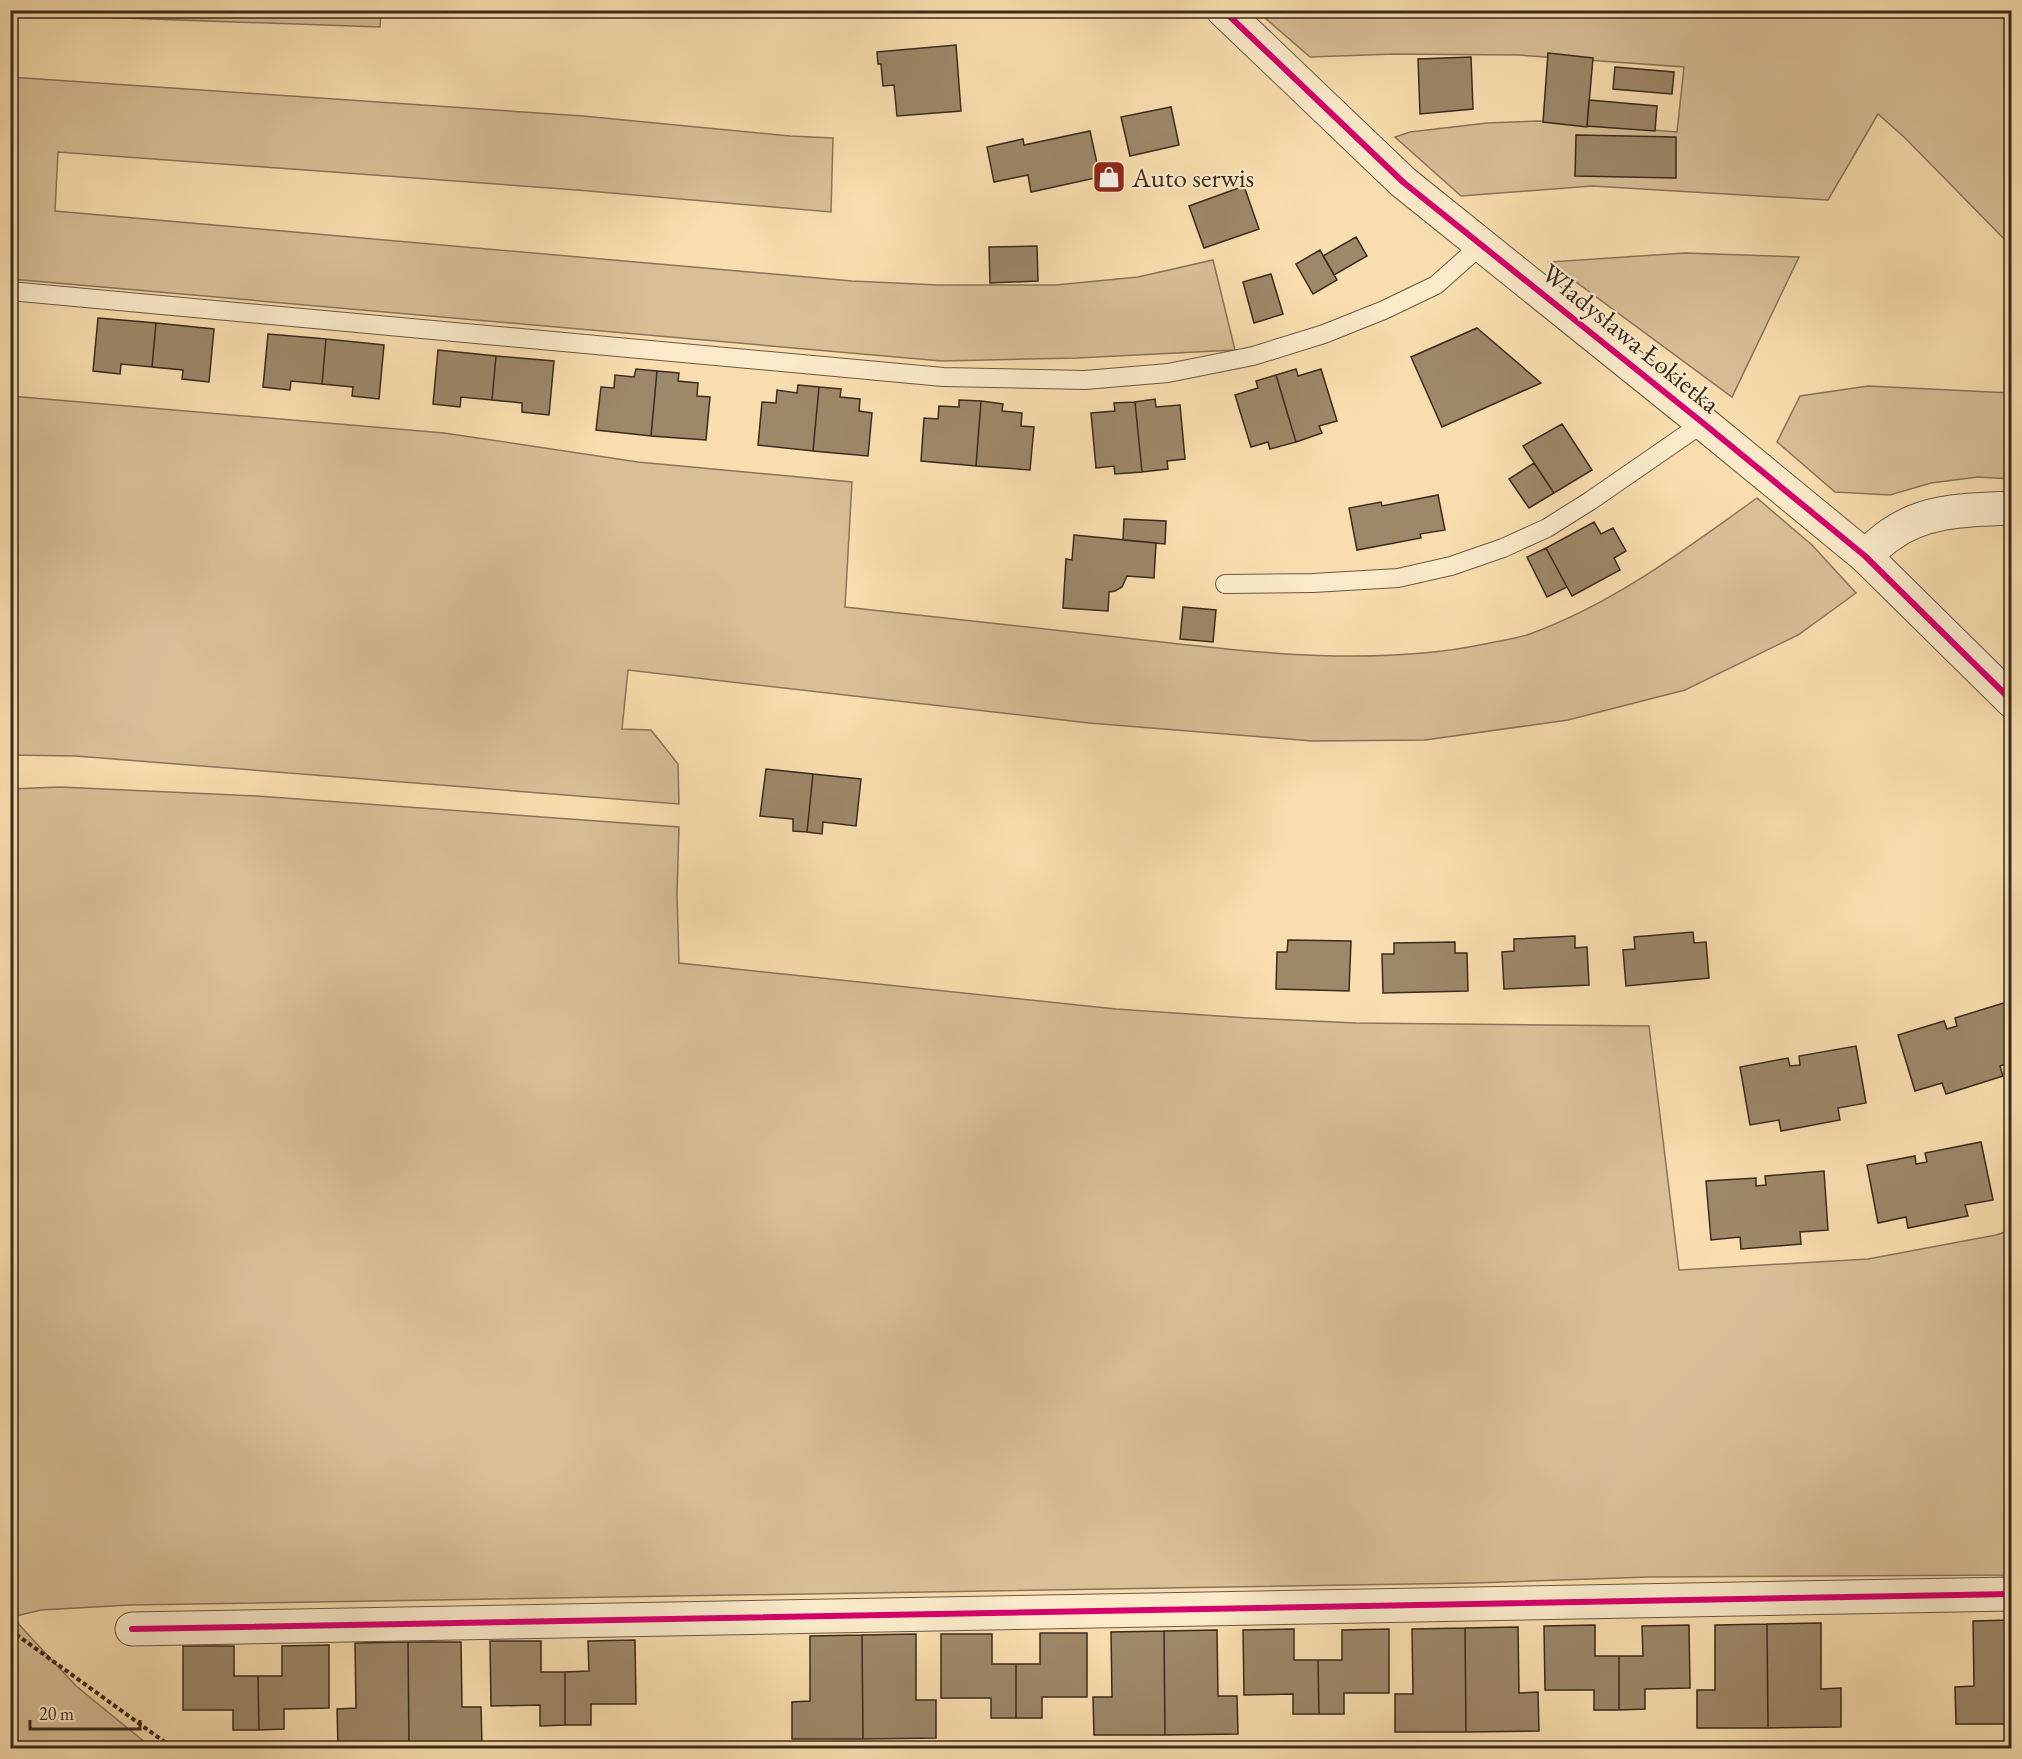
<svg xmlns="http://www.w3.org/2000/svg" width="2022" height="1759" viewBox="0 0 2022 1759" font-family="'EB Garamond',serif">
<style>
.green{fill:#d8bf96;stroke:#8a745a;stroke-width:1.5}
.building{fill:#9d8869;stroke:#3b2a1e;stroke-width:1.5}
.lines{fill:none;stroke-linecap:round;stroke-linejoin:round}
.service-casing{stroke:#6a5742;stroke-width:20}
.minor-casing{stroke:#6a5742;stroke-width:35}
.tertiary-casing{stroke:#6a5742;stroke-width:35}
.path{stroke:#3b2a1e;stroke-width:4;stroke-dasharray:4.5 3;stroke-linecap:butt}
.service{stroke:#faeaca;stroke-width:18}
.minor{stroke:#faeaca;stroke-width:33}
.tertiary{stroke:#faeaca;stroke-width:33}
.cycleway-casing{stroke:#faeaca;stroke-width:10}
.cycleway{stroke:#d6006c;stroke-width:6}
.labels{text-anchor:middle;dominant-baseline:central;stroke-width:4.5;stroke-linejoin:round;paint-order:stroke}
.poi-label{font-size:27px;fill:#3b2a1e;stroke:#faeaca;text-anchor:start}
.street-label{font-size:27px;fill:#3b2a1e;stroke:#faeaca}
</style>
<rect width="100%" height="100%" fill="#f8deae"/>
<filter id="stains"><feTurbulence type="fractalNoise" baseFrequency=".00333" numOctaves="4"/><feColorMatrix values="0 0 0 0 .2 0 0 0 0 .09 0 0 0 0 .02 0 0 0 .5 -.17"/></filter>
<radialGradient id="worn" r=".72"><stop offset=".6" stop-color="#630" stop-opacity="0"/><stop offset="1" stop-color="#630" stop-opacity=".3"/></radialGradient>
<path class="green" d="M11,10H381V11L380,27L11,14Z
M1257,11H2011V246L1904,137L1878,114L1828,200L1592,186L1461,196L1395,137L1410,132L1487,123L1539,121L1677,132L1684,67L1518,55L1395,54L1310,57Z
M10,77L583,116L790,136L833,138L831,212L577,190L58,152L55,211L852,281L938,285H1056L1138,277L1213,260L1235,350L1077,358L942,361L11,279Z
M1685,253L1799,257L1732,397L1549,262Z
M1868,386L2011,393V479L1978,477L1931,483L1890,495L1835,492L1777,442L1800,396Z
M10,396L444,433L638,462L852,482L845,607C939,618 1033,628 1126,638C1243,651 1369,668 1485,644C1499,641 1514,639 1527,635C1612,605 1684,550 1757,498L1812,545L1856,593L1798,635L1685,690L1568,720L1425,740L1312,741L1089,723L628,670L622,729L651,730L678,764L679,804L76,756L11,755Z
M60,787L257,796L679,827L677,894L679,963L1116,1009L1248,1018L1356,1023L1649,1026L1679,1270L1868,1259L1996,1235L2011,1230V1575L1649,1577L1474,1583L130,1605L41,1610L12,1617L76,1686L152,1748H11V789Z"/>
<path class="building" d="M956,45L961,111L897,116L894,85L883,86L881,64H878L877,52Z
M1548,53L1593,58L1587,127L1543,122Z
M1471,57L1473,109L1420,114L1418,59Z
M1615,67L1674,72L1672,94L1613,89Z
M1589,100L1657,106L1655,131L1587,126Z
M1171,107L1179,145L1130,156L1121,117Z
M1090,131L1100,177L1031,192L1028,175L994,182L987,147L1023,139L1024,145Z
M1576,135L1676,137V178L1575,176Z
M1244,186L1259,229L1204,248L1189,206Z
M1356,237L1367,256L1334,275L1323,256Z
M1037,246L1038,281L990,283L989,247Z
M1320,250L1337,280L1313,294L1296,264Z
M1271,274L1283,314L1254,323L1243,282Z
M98,318L156,323L152,367L121,364L120,374L93,371Z
M156,323L214,329L209,382L182,379L183,370L152,367Z
M1477,328L1541,383L1442,427L1411,357Z
M268,334L326,339L322,384L291,381L290,390L263,387Z
M326,339L384,345L379,399L352,396L353,387L322,384Z
M438,350L496,356L492,400L461,397L460,407L433,404Z
M496,356L554,361L549,415L522,412V403L492,400Z
M636,369L657,371L651,436L596,430L601,387L614,388L615,375L634,377Z
M1296,369L1298,376L1321,369L1337,421L1319,426L1322,433L1296,442L1276,375Z
M657,371L679,373L678,381L698,383L697,396L710,397L706,440L651,436Z
M1276,375L1296,442L1270,449L1268,442L1251,447L1235,395L1258,388L1256,381Z
M798,385L819,387L813,451L758,445L762,402L776,403L777,390L797,393Z
M819,387L841,389L840,397L860,399L859,411L872,413L868,456L813,451Z
M1155,399L1156,407L1180,405L1185,459L1167,461L1168,469L1142,472L1135,402Z
M959,400L981,401L976,466L921,461L924,418L938,419L939,406L959,407Z
M981,401L1003,404L1002,411L1022,413L1021,426L1034,427L1030,470L976,466Z
M1135,402L1142,472L1115,474L1114,466L1096,468L1091,413L1115,411L1114,403Z
M1562,424L1592,470L1554,493L1523,446Z
M1534,463L1554,493L1529,508L1509,479Z
M1438,495L1445,530L1420,534L1421,538L1357,550L1349,508L1381,502L1382,506Z
M1124,519L1166,521L1165,544L1123,540Z
M1594,522L1601,534L1613,528L1626,551L1614,558L1620,570L1572,596L1546,548Z
M1074,535L1156,543L1154,578L1127,576L1122,587L1115,591L1109,592L1108,611L1063,608L1066,559L1072,560Z
M1546,548L1567,587L1547,597L1527,557Z
M1183,607L1216,610L1213,642L1180,639Z
M766,769L813,774L807,832L793,831V819L760,816Z
M813,774L861,779L856,826L823,822L822,834L807,832Z
M1693,932L1694,943L1706,942L1709,978L1626,986L1623,950L1635,949L1634,937Z
M1575,936V948L1587,947L1589,985L1504,989L1502,952L1514,951V939Z
M1288,940L1351,941L1349,991L1276,989L1277,952H1287Z
M1455,942V953H1467L1468,991L1383,993L1382,954H1394V943Z
M2010,1001L2012,1062L2000,1066L2003,1076L1946,1094L1942,1083L1915,1091L1898,1035L1944,1021L1947,1029L1957,1026L1955,1018Z
M1856,1046L1866,1103L1838,1108L1840,1120L1781,1131L1779,1120L1750,1125L1740,1067L1788,1058L1790,1066L1800,1065L1799,1056Z
M1981,1142L1993,1200L1965,1205L1968,1216L1908,1228L1906,1217L1878,1223L1867,1165L1915,1156L1916,1164L1927,1162L1925,1153Z
M1824,1171L1828,1230L1800,1232L1801,1244L1741,1249L1740,1237L1711,1240L1706,1181L1756,1178V1186L1766,1185L1765,1176Z
M2012,1620V1724H1956L1955,1687L1974,1686L1973,1621Z
M1821,1623V1689L1841,1688V1727L1768,1728L1767,1624Z
M1767,1624L1768,1728H1697V1690H1715V1625Z
M1595,1625V1656H1619V1710H1594V1690H1545L1544,1626Z
M1689,1625L1690,1688L1645,1689V1709L1619,1710V1656H1643L1642,1626Z
M1518,1627L1519,1693L1538,1692L1539,1731L1466,1732L1465,1628Z
M1465,1628L1466,1732H1395V1694H1413L1412,1629Z
M1294,1629V1660H1318L1319,1714H1293V1694L1244,1695L1243,1630Z
M1389,1629V1693H1344V1714H1319L1318,1660H1342V1630Z
M1217,1630L1218,1696H1237L1238,1734L1165,1735L1164,1631Z
M1164,1631L1165,1735H1094L1093,1697H1112L1111,1632Z
M1040,1633H1087V1697H1042V1718H1016V1664H1040Z
M916,1634V1700H936V1738L863,1739L862,1635Z
M941,1634H992V1664H1016V1718H991V1698H941Z
M862,1635L863,1739H792V1702L810,1701V1636Z
M635,1640L636,1704H591V1725H565V1672L589,1671L588,1641Z
M490,1641H541V1672H565V1725L540,1726V1705L491,1706Z
M408,1642L409,1746H338L337,1709L356,1708L355,1643Z
M408,1642H461L462,1707H481L482,1745L409,1746Z
M329,1645V1708L284,1709V1729L259,1730L258,1676H282V1646Z
M183,1646H234V1676H258L259,1730H233V1710H183Z"/>
<g class="lines">
<g class="service-casing">
<path id="service" d="M10,291L943,377L1085,380L1168,373L1253,356L1324,334L1384,310L1436,285L1481,245
M1225,584L1313,583L1398,578L1451,566L1503,548L1547,528L1590,501L1703,423"/>
</g>
<g class="minor-casing">
<path id="minor" d="M1865,556C1873,549 1881,541 1890,535C1926,509 1969,510 2012,508
M132,1629L2012,1594"/>
</g>
<g class="tertiary-casing">
<path id="tertiary" d="M1223,10L1403,182L1703,423L1865,556L2012,701"/>
</g>
<path class="path" d="M10,1630L173,1748"/>
<use href="#service" class="service"/>
<use href="#minor" class="minor"/>
<use href="#tertiary" class="tertiary"/>
<g class="cycleway-casing">
<path id="cycleway" d="M1223,10L1403,182L1703,423L1865,556L2012,701
M132,1629L2012,1594"/>
</g>
<use href="#cycleway" class="cycleway"/>
</g>
<defs>
<g id="shop-square" transform="scale(1.725)"><rect x="-9" y="-9" width="18" height="18" rx="4" fill="#8f2418" stroke="#faeaca"/><path d="M-5-2.5h2.3a2.7 3.5 0 0 1 5.4 0H5L5.5 6h-11ZM-1.5-2.5h3a1.5 2.3 0 0 0-3 0Z" fill="#fff"/></g>
</defs>
<g fill-rule="evenodd">
<use href="#shop-square" x="1109" y="177"/>
</g>
<g class="labels">
<g class="poi-label">
<text x="1132" y="177">Auto serwis</text>
</g>
<g class="street-label">
<text transform="translate(1631 338) rotate(39)">Władysława Łokietka</text>
</g>
</g>
<rect width="2022" height="1759" fill="none" stroke="#f8deae" stroke-width="36"/>
<rect x="12" y="12" width="1998" height="1735" fill="none" stroke="#3b2a1e" stroke-width="3"/>
<rect x="18" y="18" width="1986" height="1723" fill="none" stroke="#3b2a1e" stroke-width="1.5"/>
<path d="M30 1720v9h110v-9" fill="none" stroke="#3b2a1e" stroke-width="3"/>
<text x="39" y="1720" font-size="18" fill="#3b2a1e" stroke="#faeaca" stroke-width="4.5" paint-order="stroke">20 m</text>
<rect width="100%" height="100%" filter="url(#stains)"/>
<rect width="100%" height="100%" fill="url(#worn)"/>
</svg>
